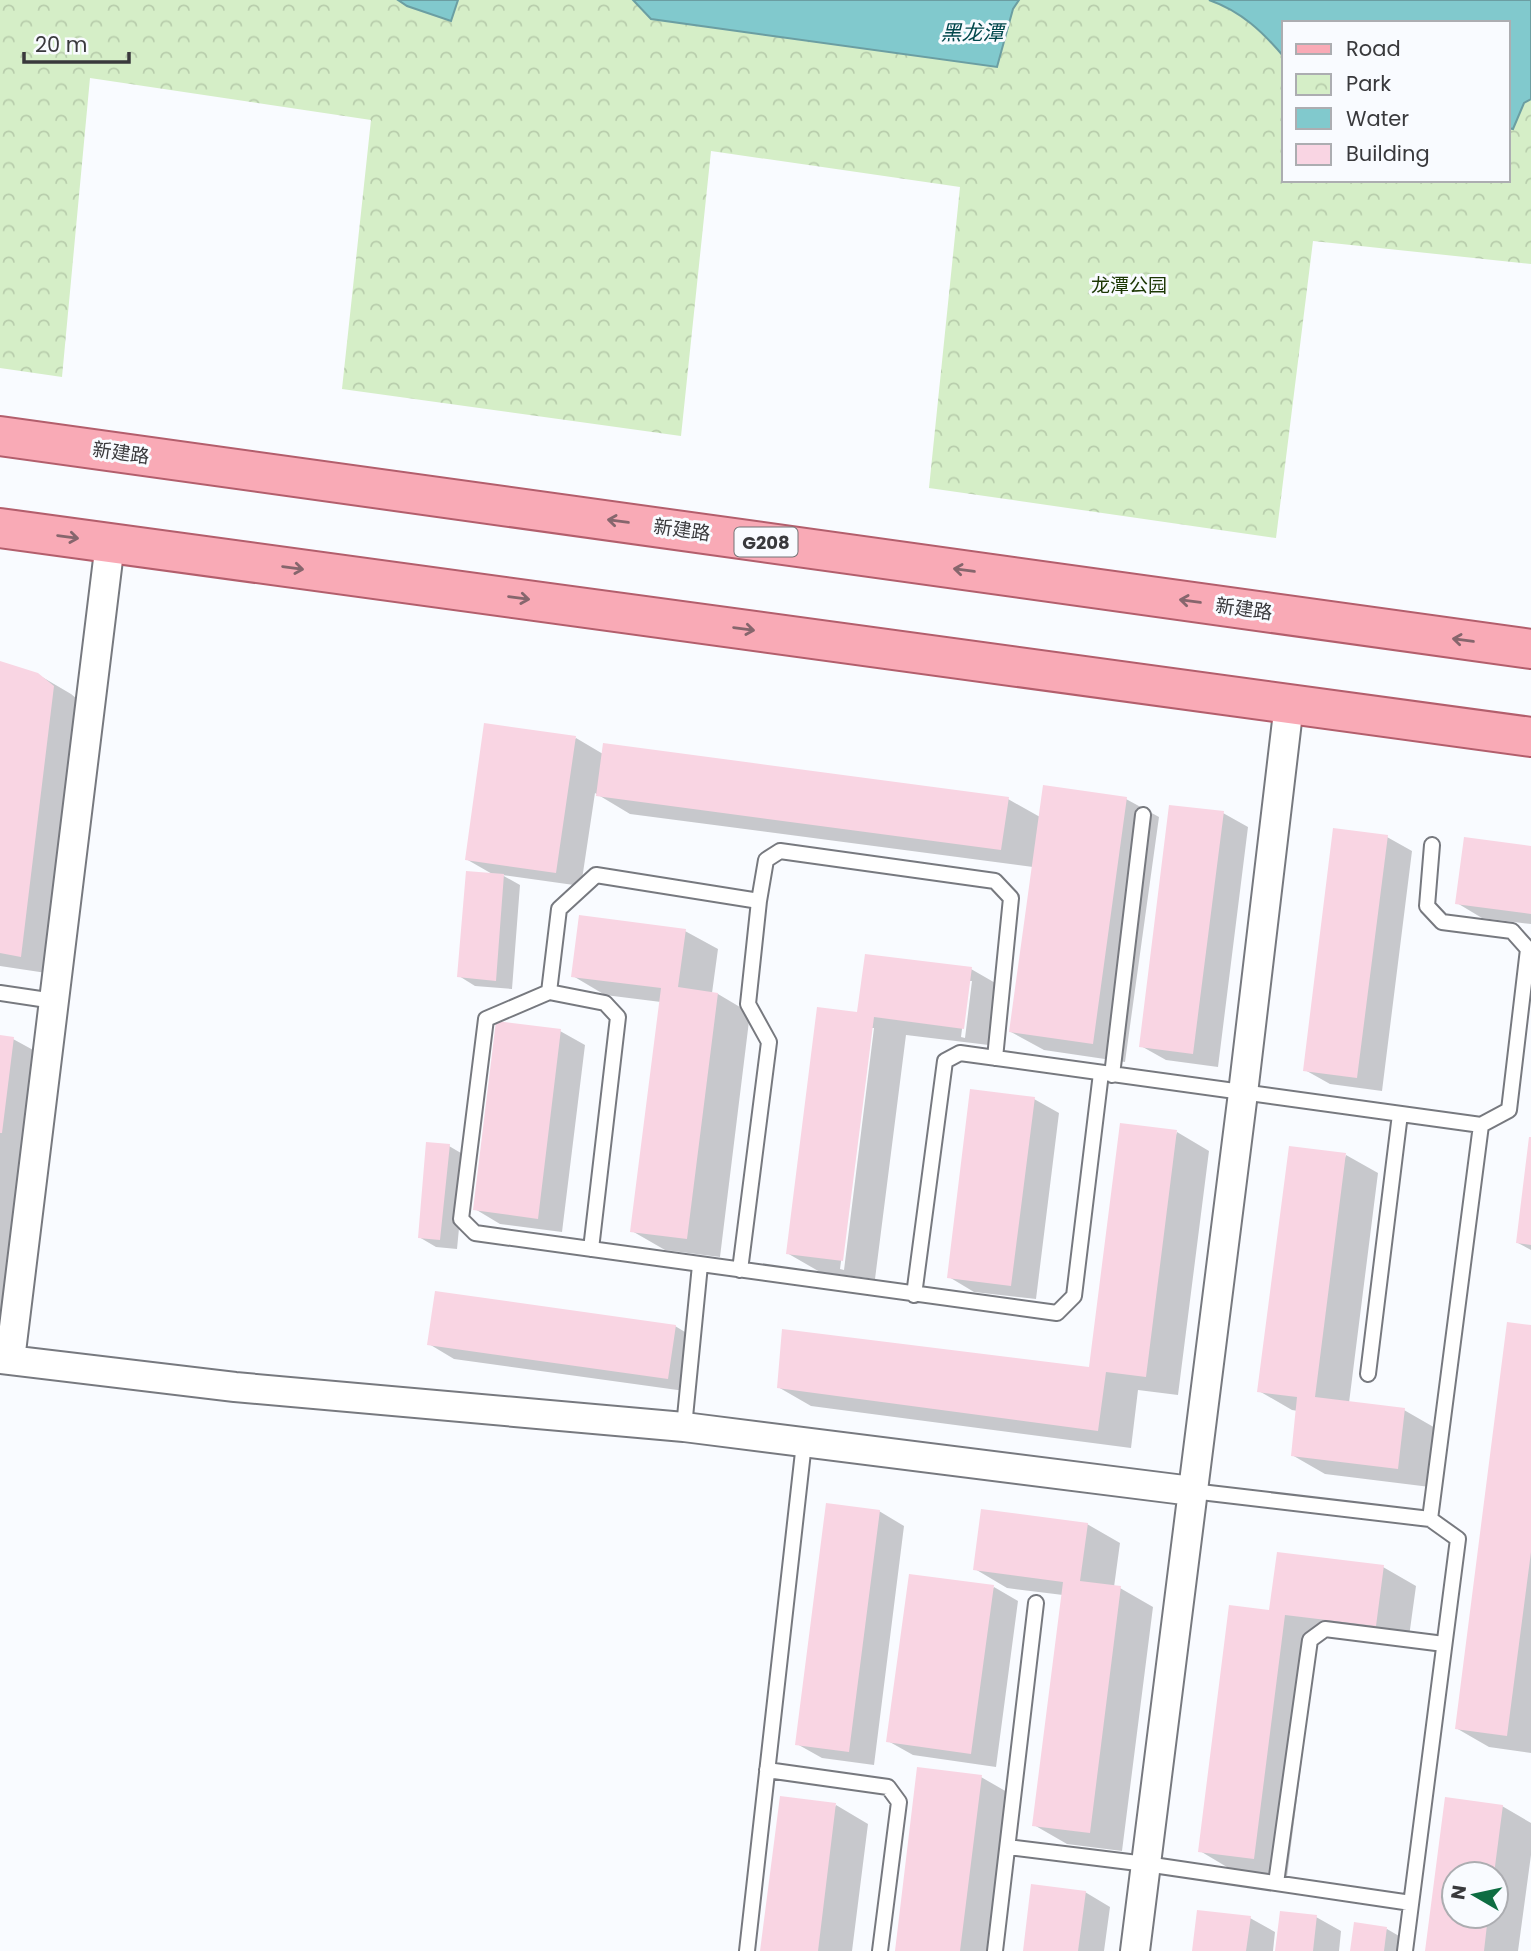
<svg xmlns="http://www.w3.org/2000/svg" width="1531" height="1951" viewBox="0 0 1531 1951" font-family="Poppins,'Noto Sans SC',sans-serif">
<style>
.park{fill:url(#park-crowns);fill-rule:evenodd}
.water{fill:#81c9cd;stroke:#6b9ea2;stroke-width:2}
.shadow{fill:#0003;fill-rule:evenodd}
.building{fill:#f9d5e3}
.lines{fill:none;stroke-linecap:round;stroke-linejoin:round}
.service-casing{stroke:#77797f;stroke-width:18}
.minor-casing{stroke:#77797f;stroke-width:32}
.primary-casing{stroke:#b35e6c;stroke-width:42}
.service{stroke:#fff;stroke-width:14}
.minor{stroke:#fff;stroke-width:28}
.primary{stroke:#f9aab6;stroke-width:38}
.oneway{stroke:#86666d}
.labels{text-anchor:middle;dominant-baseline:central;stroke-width:6;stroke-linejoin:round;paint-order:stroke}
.shield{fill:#f9fbff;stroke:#737376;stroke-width:2}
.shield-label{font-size:18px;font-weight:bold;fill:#39393c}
.park-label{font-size:19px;fill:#1c3704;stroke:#f9fbff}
.street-label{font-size:19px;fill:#39393c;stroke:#f9fbff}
.water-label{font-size:21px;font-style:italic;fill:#01474b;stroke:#f9fbff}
</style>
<defs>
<pattern id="park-crowns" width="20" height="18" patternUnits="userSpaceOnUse" patternTransform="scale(1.75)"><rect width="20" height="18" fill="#d5eec7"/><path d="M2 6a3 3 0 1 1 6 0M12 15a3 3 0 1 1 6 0" fill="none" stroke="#b8cdac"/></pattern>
</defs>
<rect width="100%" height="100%" fill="#f9fbff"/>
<path class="park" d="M0,0H1531V264L1313,241L1276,538L929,488L960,187L711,151L681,436L342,389L371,120L90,78L62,377L0,368ZM1284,23H1508V180H1284Z"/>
<path class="water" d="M398,0H458L451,21L407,6Z
M633,0H1019L1013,9L997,67L651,19Z
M1209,0H1531V99L1524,103L1513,129L1508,128V23H1284V57C1263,32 1241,11 1209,0Z"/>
<path class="shadow" d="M0,663L37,674L71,694L86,706L53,974L0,966Z
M576,738L603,754L1008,799L1040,817L1126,799L1159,817L1125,1062L1044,1050L1011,1032L1033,867L630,814L595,793L581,886L502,875L520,885L512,989L475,986L459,976L494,875L466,859Z
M1223,813L1248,827L1218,1067L1166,1060L1141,1046Z
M1387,837L1412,851L1382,1091L1330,1084L1305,1070Z
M1531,848V924L1482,918L1457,903Z
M685,931L718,949L712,993L718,994L750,1013L720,1257L665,1250L632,1231L661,1002L605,995L573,976Z
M971,969L1004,988L997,1046L906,1035L875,1279L820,1272L787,1253L859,1014ZM968,981H972L965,1038L961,1037ZM871,1028H874L844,1270L840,1269Z
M560,1031L585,1045L562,1232L500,1224L475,1209Z
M0,1037L13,1039L46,1057L0,1335Z
M1034,1099L1059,1113L1036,1299L974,1292L949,1277Z
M1177,1132L1209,1151L1178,1395L1138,1390L1131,1448L811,1406L778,1387L1091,1369Z
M1531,1138V1250L1518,1243Z
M449,1146L466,1156L457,1249L436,1247L419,1237Z
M1346,1155L1378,1173L1349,1403L1404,1410L1437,1429L1430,1487L1325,1474L1292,1455L1298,1411L1292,1410L1259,1391Z
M675,1326L700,1341L692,1392L454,1359L429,1344Z
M1531,1327V1753L1489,1747L1456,1728Z
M879,1511L904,1526L874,1765L822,1758L797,1744Z
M1087,1524L1120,1543L1114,1587L1120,1588L1153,1607L1122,1851L1067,1844L1034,1825L1063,1595L1007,1588L975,1569Z
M1383,1567L1416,1586L1408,1644L1318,1632L1287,1877L1232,1870L1200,1851L1271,1612Z
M994,1587L1018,1601L996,1767L913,1755L888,1741Z
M981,1777L1014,1796L995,1951H897Z
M1446,1799L1502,1806L1531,1823V1855L1518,1951H1427ZM1454,1874H1496V1916H1454Z
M836,1805L868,1824L852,1951H762Z
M1085,1892L1110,1907L1104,1951H1025Z
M1316,1917L1341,1931L1339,1951H1277Z
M1250,1918L1275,1932L1273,1951H1193Z
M1387,1929L1411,1943L1410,1951H1352Z"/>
<path class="building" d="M0,661L38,673L54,686L21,957L0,953Z
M484,723L576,736L556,873L465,860Z
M603,743L1009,797L1001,850L596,796Z
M1043,785L1127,797L1093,1044L1009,1032Z
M1169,805L1224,811L1193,1054L1139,1047Z
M1333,828L1388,835L1357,1078L1303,1071Z
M1464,837L1531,846V914L1455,904Z
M466,871L504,874L496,981L457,977Z
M579,915L686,929L678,987L718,993L687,1239L630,1232L661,988L571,977Z
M865,954L972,967L964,1029L874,1017L843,1261L786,1254L817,1007L857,1012Z
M496,1021L561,1029L538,1219L473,1210Z
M0,1035L14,1037L2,1133H0Z
M970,1089L1035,1097L1011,1286L947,1278Z
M1120,1123L1177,1130L1146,1377L1106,1372L1098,1431L777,1388L782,1329L1089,1367Z
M1529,1137H1531V1245L1516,1243Z
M426,1142L450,1144L440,1240L418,1238Z
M1289,1146L1346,1153L1315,1397L1405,1408L1398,1469L1291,1456L1297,1397L1257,1392Z
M435,1291L676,1325L668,1379L427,1345Z
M1507,1322L1531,1325V1552L1507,1736L1455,1729Z
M826,1503L880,1510L849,1752L795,1745Z
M981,1509L1088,1523L1080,1581L1121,1586L1090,1833L1032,1826L1063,1582L973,1570Z
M1277,1552L1384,1565L1376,1626L1285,1615L1254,1859L1198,1852L1229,1605L1269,1610Z
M909,1574L994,1585L971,1754L886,1742Z
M917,1767L982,1775L960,1951H895Z
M780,1796L836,1803L818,1951H760Z
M1445,1797L1503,1805L1494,1874H1454V1916H1488L1484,1951H1425Z
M1031,1884L1086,1891L1078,1951H1023Z
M1197,1910L1251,1916L1246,1951H1192Z
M1280,1911L1317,1915L1313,1951H1275Z
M1354,1922L1387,1927L1384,1951H1350Z"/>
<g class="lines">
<g class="service-casing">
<path id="service" d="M759,901L596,875L559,909L549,992L486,1019L461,1219L475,1233L1057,1313L1074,1296L1101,1073
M549,992L605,1003L618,1017L591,1249
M0,993L54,1001
M1112,1075L1143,815
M740,1270L769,1042L748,1004L759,901L766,860L780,851L995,881L1011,898L995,1058
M914,1295L945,1061L960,1053L1481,1125L1509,1110L1528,949L1512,931L1442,922L1427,906L1432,845
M1368,1374L1400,1114
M684,1427L700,1265
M1192,1491L1430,1519
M767,1770L888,1787L899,1802L880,1951
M1008,1847L1146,1864L1411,1903
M1276,1883L1310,1640L1325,1629L1444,1644
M747,1951L804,1443
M995,1951L1036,1603
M1405,1951L1458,1539L1430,1519L1481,1125"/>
</g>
<g class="minor-casing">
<path id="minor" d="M0,1359L235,1387L684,1427L1192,1491
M10,1360L110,543
M1135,1951L1243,1093L1289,704"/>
</g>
<g class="primary-casing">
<path id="primary" d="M0,436L1531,649
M0,528L1531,737"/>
</g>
<use href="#service" class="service"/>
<use href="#minor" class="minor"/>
<use href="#primary" class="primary"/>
</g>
<defs><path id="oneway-shaft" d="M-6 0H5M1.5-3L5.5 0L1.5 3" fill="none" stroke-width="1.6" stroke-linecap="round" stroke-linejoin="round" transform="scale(1.75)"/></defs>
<g class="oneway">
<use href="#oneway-shaft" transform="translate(618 521) rotate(-172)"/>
<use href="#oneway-shaft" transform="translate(68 537) rotate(8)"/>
<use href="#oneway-shaft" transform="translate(293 568) rotate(8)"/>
<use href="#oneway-shaft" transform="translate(964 570) rotate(-172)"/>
<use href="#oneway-shaft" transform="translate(519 598) rotate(8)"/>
<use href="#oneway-shaft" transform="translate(1190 601) rotate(-172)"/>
<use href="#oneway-shaft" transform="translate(744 629) rotate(8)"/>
<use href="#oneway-shaft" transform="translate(1463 640) rotate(-172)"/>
</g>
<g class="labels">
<rect class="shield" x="734.5" y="527.5" width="63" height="29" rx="5"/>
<g class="shield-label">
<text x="766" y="542">G208</text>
</g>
<g class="park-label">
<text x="1129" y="285">龙潭公园</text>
</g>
<g class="street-label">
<text transform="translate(121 453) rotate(8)">新建路</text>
<text transform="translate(682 530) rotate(8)">新建路</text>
<text transform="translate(1244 609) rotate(8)">新建路</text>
</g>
<g class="water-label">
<text x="972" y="32">黑龙潭</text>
</g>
</g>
<rect x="1282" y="21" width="228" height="161" fill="#f9fbff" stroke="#acadb1" stroke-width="2"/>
<rect x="1296" y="44" width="35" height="10" fill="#f9aab6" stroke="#acadb1" stroke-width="2"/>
<text x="1346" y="56" font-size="21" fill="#39393c">Road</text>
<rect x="1296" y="74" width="35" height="21" fill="url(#park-crowns)" stroke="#acadb1" stroke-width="2"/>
<text x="1346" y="91" font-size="21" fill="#39393c">Park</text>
<rect x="1296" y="108" width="35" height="21" fill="#81c9cd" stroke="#acadb1" stroke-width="2"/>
<text x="1346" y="126" font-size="21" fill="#39393c">Water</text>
<rect x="1296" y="144" width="35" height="21" fill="#f9d5e3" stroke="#acadb1" stroke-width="2"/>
<text x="1346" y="161" font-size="21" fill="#39393c">Building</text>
<g transform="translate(1475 1895) rotate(279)"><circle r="33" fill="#f9fbff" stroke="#acadb1" stroke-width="2"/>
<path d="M0-5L12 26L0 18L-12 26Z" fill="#0e6d42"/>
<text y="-10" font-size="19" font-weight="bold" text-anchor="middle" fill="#39393c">N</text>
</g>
<path d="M24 52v10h105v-10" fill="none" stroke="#39393c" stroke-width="3.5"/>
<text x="35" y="52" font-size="21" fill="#39393c" stroke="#f9fbff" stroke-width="5" paint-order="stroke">20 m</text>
</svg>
